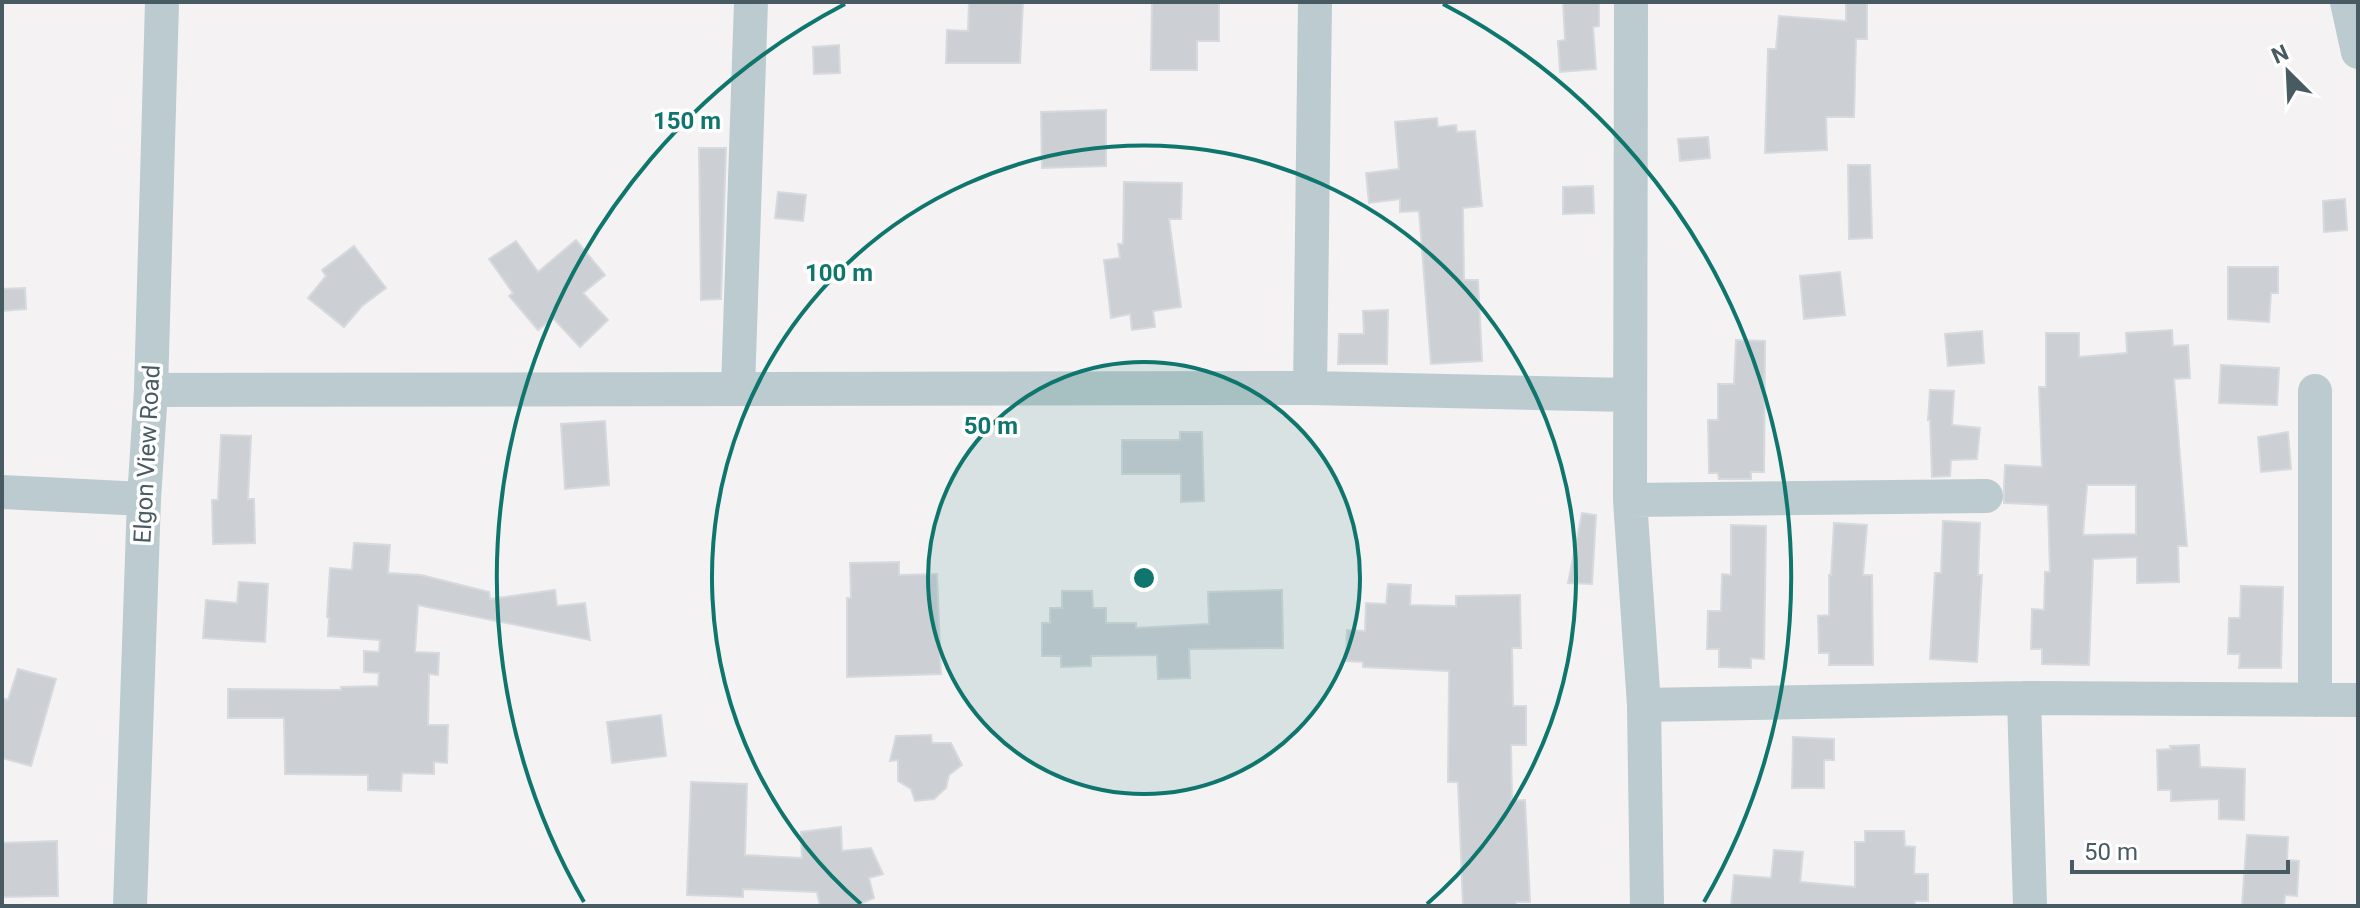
<svg xmlns="http://www.w3.org/2000/svg" width="2360" height="908" viewBox="0 0 2360 908" font-family="Roboto,sans-serif">
<style>
.building{fill:#ccd0d5;stroke:#d6dade;stroke-width:2;fill-rule:evenodd}
.lines{fill:none;stroke-linecap:round;stroke-linejoin:round}
.street{stroke:#bccbcf;stroke-width:34}
.ring{fill:none;stroke:#0f766e;stroke-width:4}
.labels{text-anchor:middle;dominant-baseline:central;stroke-width:7;stroke-linejoin:round;paint-order:stroke}
.street-label{font-size:24px;fill:#485b62;stroke:#fff}
.centre{fill:#0f766e;stroke:#fff;stroke-width:4}
.ring-label{font-size:24px;text-anchor:middle;font-weight:bold;fill:#0f766e;stroke:#fff;stroke-width:7;stroke-linejoin:round;paint-order:stroke}
</style>
<rect width="100%" height="100%" fill="#f4f2f3"/>
<path class="building" d="M969,2H1023L1020,63H946L947,30L968,31Z
M1152,2H1219V41H1197V70H1151Z
M1563,2H1599V26L1593,27L1596,69L1560,72L1558,41L1565,40Z
M1846,2H1867V39H1856L1854,117H1826L1827,150L1765,153L1768,49H1776L1779,16L1846,21Z
M839,45L840,73L814,74L813,47Z
M1106,110V166L1042,168L1041,112Z
M1437,118L1438,127L1456,125L1457,132L1475,131L1482,206L1463,208L1464,280H1478L1482,361L1431,364L1419,211L1400,212V199L1369,203L1366,173L1399,169L1395,122Z
M1708,137L1710,158L1680,161L1678,139Z
M699,148H726L721,299L701,300Z
M1848,165H1870L1872,238L1849,239Z
M1124,182L1182,183L1181,219H1169L1181,307L1153,311L1155,327L1132,330L1130,314L1111,318L1104,260L1120,258L1118,244H1123Z
M1593,186L1594,213L1563,214V187Z
M778,192L806,195L803,221L775,218Z
M2345,199L2347,230L2324,232L2323,201Z
M576,240L605,275L583,293L608,320L580,347L553,318L538,330L509,296L513,293L489,259L516,241L538,272Z
M354,246L386,288L362,306L344,327L308,298L326,276L322,270Z
M2228,267H2278V293H2271L2269,322L2228,319Z
M1840,272L1845,315L1804,319L1800,276Z
M25,288L26,309L2,311V289Z
M1388,310L1387,364H1338L1339,334H1364L1363,311Z
M2172,330L2173,346L2188,345L2190,378L2174,379L2187,546H2178L2179,582L2137,583V557L2093,559L2089,665L2042,664V649H2031L2032,609L2044,610L2045,572H2050L2048,505L2004,503V488L2005,465L2042,467L2039,387H2046V333H2079V357L2127,353L2126,333ZM2087,485H2136V534L2083,535Z
M1982,331L1984,363L1948,366L1945,334Z
M1736,340L1765,341L1764,472H1751V479H1719L1718,473H1709L1708,420H1718V384H1734Z
M2221,365L2279,368L2277,405L2219,403Z
M1930,390L1954,391L1952,425L1980,428L1977,459L1951,460L1950,476L1932,477L1930,420H1928Z
M605,421L609,485L565,489L561,424Z
M1180,432H1202L1204,501L1181,502V474H1122V440H1180Z
M2288,432L2291,469L2261,472L2258,437Z
M221,435L251,436L248,499H254L255,543L213,544L212,500H218Z
M1582,513L1596,515L1592,584L1568,583Z
M1943,521L1980,523L1978,575H1982L1977,662L1930,659L1935,573H1941Z
M1834,523L1867,525L1863,575H1872L1873,665H1829V653H1819L1818,616L1829,615V575H1831Z
M1731,525L1766,526L1764,659L1751,658V668L1719,667V649H1707L1708,611H1721L1722,574L1731,575Z
M354,543L390,545L388,573L421,575L489,592L490,599L555,590L557,606L585,603L590,640L418,605L415,652L439,653L438,675L429,674L428,725H448L447,763L434,762V774L402,773L401,791L368,790V775L285,774L284,718H228V689L341,690V687L378,686L379,673L364,672V651L379,652L380,640L328,636L329,618L327,617L330,568L352,570Z
M899,562V575L937,574L941,674L847,677V598H851L850,563Z
M239,582L268,584L265,642L203,638L206,600L237,603Z
M1388,584L1411,585L1410,605L1456,606V596L1520,595L1521,648H1512L1513,706H1526V745H1511L1512,801L1525,800L1530,902H1516V906H1463L1458,782H1448L1449,671L1363,667V662L1346,661L1347,630L1365,631L1366,603L1386,604Z
M2241,586L2283,587L2281,668H2239L2240,654H2228L2229,618H2240Z
M1282,590L1283,648L1189,649L1190,678L1158,679L1157,655L1091,656V666L1061,667V656H1042V623H1050V608H1062V591H1092L1093,608H1106V623H1136V628L1209,624L1208,592Z
M18,669L56,679L31,766L2,758V698L8,700Z
M661,715L666,756L612,763L607,722Z
M931,735L932,743H951L962,765L949,775L946,788L934,799L915,801L911,789L898,781V760L890,761L896,736Z
M1793,737L1834,739V760H1824V788H1792Z
M2199,745L2200,767L2245,769L2244,820L2219,819V799L2171,801V790H2158L2157,750L2171,749L2170,746Z
M691,782L747,784L745,855L802,858L801,832L841,827L842,851L871,848L883,874L869,878L874,898L856,906H820L817,892L743,889V897L687,895Z
M1865,831H1904L1905,846L1915,847L1914,874H1928V901H1915V906H1731L1734,875L1771,878L1774,850L1803,852L1800,882L1855,887V842H1865Z
M2247,835L2288,837L2287,860L2299,861L2297,896L2285,895L2284,906H2242Z
M57,841L58,896L2,897V843Z"/>
<g class="lines">
<path class="street" d="M1631,2L1630,500L1644,705L1647,906
M2347,2L2358,52
M738,388L751,2
M1310,388L1315,2
M151,390L1310,388L1629,395
M2,492L144,499
M1630,500L1986,496
M2024,698L2030,906
M2315,700V391
M1644,705L2024,698L2358,700
M130,906L144,499L151,390L162,2"/>
</g>
<circle cx="1144" cy="578" r="216" fill="#0f766e" fill-opacity=".12"/>
<g class="ring">
<circle cx="1144" cy="578" r="216"/>
<path d="M861 904A432 432 0 1 1 1427 904"/>
<path d="M584 902A647 647 0 0 1 845 4M1443 4A647 647 0 0 1 1704 902"/>
</g>
<g class="labels">
<g class="street-label">
<text transform="translate(147 454) rotate(-87)">Elgon View Road</text>
</g>
</g>
<circle cx="1144" cy="578" r="12" class="centre"/>
<g class="ring-label">
<text x="687" y="129">150 m</text>
<text x="839" y="281">100 m</text>
<text x="991" y="434">50 m</text>
</g>
<rect width="2360" height="908" fill="none" stroke="#485b62" stroke-width="8"/>
<g transform="translate(2288 72) rotate(336)" stroke="#ffffff" stroke-width="6" paint-order="stroke">
<path d="M0-6L14 30L0 20L-14 30Z" fill="#485b62"/>
<text y="-12" font-size="22" font-weight="bold" text-anchor="middle" fill="#485b62">N</text>
</g>
<path d="M2072 860v12h216v-12" fill="none" stroke="#485b62" stroke-width="4"/>
<text x="2084" y="860" font-size="24" fill="#485b62" stroke="#ffffff" stroke-width="6" paint-order="stroke">50 m</text>
</svg>
